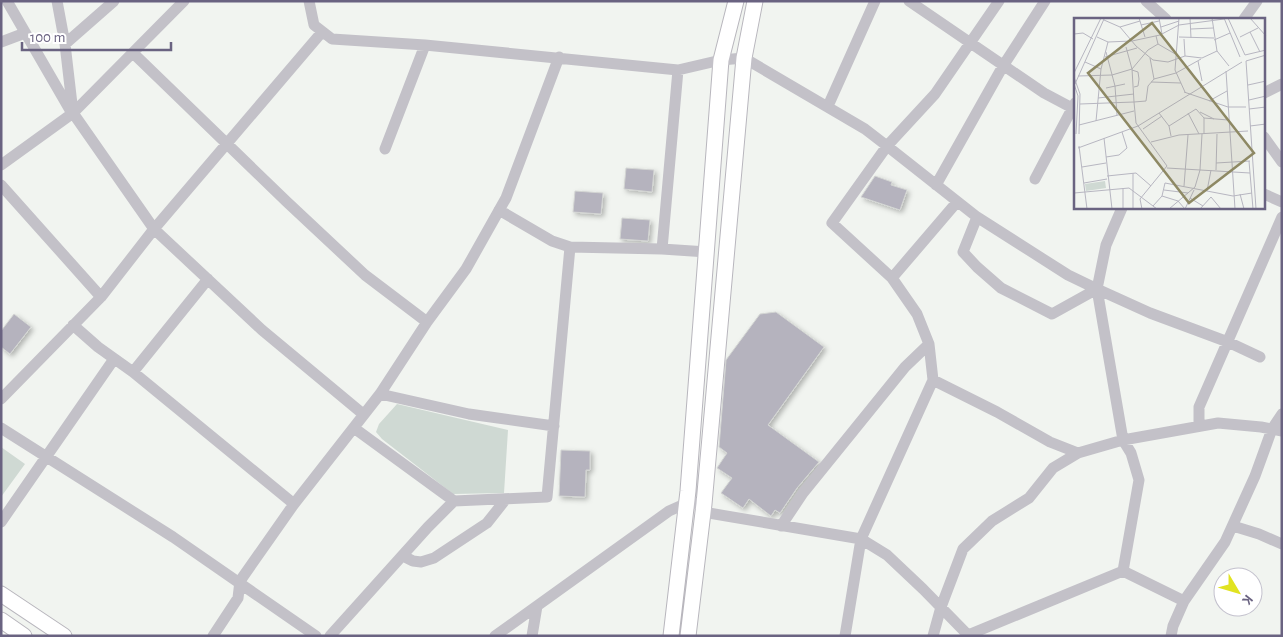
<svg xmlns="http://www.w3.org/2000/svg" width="1283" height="637" viewBox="0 0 1283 637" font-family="'Alegreya Sans',sans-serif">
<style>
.green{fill:#cfd9d3}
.building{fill:#b5b3be;stroke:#d3d5d3;filter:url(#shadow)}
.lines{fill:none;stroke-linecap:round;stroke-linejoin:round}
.major-casing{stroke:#b8b6bd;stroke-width:17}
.minor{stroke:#c3c1c8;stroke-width:11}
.major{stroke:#fff;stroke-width:15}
.inset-road{fill:none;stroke:#b7b6c1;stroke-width:1}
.view{fill:#8e8964;fill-opacity:0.15;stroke:#8e8964;stroke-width:2.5}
.inset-edge{fill:none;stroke:#6a6381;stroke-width:2.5}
</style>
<defs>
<filter id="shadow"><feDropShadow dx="2.5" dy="2.5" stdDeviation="2.5" flood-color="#0004"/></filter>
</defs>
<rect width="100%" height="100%" fill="#f1f4f0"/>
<path class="green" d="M397,404L508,430L504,493L453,494L382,439L376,432L379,424Z
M1,447L25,464L1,497Z"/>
<path class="building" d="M626,168L654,170L652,192L624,189Z
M875,176L892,182L891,185L907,190L900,210L861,197Z
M575,191L603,193L601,214L573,212Z
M622,218L650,220L648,241L620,239Z
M776,312L824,347L768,425L819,462L797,488L780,513L775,510L771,516L749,499L743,508L721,493L732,478L717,468L727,453L719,447L726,360L760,314Z
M14,314L31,327L10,354L1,347V331Z
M561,450L590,451V470H586L585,497L559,496Z"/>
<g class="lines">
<g class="major-casing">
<path id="major" d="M1,594L64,636
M1,620L24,636
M671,636L688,491L721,60L736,1
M688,636L704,504L744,58L755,1"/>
</g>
<path class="minor" d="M7,1L70,110
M57,1L65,44L73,113L154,229L262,330L363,414
M309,1L314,25L332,39L425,45L678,70L721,60L744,58L865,129L887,146L935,94L999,1
M909,1L1044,93L1076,110
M1146,1L1166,19
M1244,19L1257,1
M1,42L25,33
M65,44L114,1
M133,53L287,202L365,275L427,322
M1264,93L1282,84
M828,106L875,1
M1264,137L1282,162
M385,149L425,45
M1,165L73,113L184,1
M1035,179L1075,103
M1,185L101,297
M936,185L1003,66L1045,1
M1264,194L1282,202
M1122,208L1106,245L1097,289L1150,313L1228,342L1260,357
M499,210L552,241L570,247L662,249L707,252
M977,217L963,252L977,267L1001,288L1052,314L1097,289
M662,249L678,70
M892,278L957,202
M1097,289L1123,440L1131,453L1139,480L1123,571L1184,601
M73,325L98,347L133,372L294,504
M133,372L208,279
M933,380L997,412L1050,442L1078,453
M380,394L469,414L554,426
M1,399L101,297L154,229L322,32
M1199,426V407L1282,217
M1,428L173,537L316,636
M354,428L454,501L547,497L570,247
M703,512L861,539L887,555L923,589L969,636
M1,522L114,359
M781,526L803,493L905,367L929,344
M1233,526L1259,534L1282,544
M403,556L413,561L421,562L434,558L487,523L506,499
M968,635L1123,571
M213,636L238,598L240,581L294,504L380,394L427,322L466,269L506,198L559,57
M330,636L428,527L454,501
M495,636L669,511L687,503L704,504
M532,636L537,606
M845,636L861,539L933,380L929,344L917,314L892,278L832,223L887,146L977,217L1068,275L1097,289
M933,636L941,607L963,549L992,521L1029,498L1053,468L1078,453L1123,440L1218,423L1261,427L1282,431
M1171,636L1173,626L1184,601L1225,542L1255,476L1272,429L1282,414"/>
<use href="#major" class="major"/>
</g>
<g transform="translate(1074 18)">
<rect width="191" height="191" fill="#f1f4f0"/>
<path d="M31,163L32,170L12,173L11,166Z" fill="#cfd9d3"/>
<path class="inset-road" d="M65,0L71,19M85,0L88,16M105,0L101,52L111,74M116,0L117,20M138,0L143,33M150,0L166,39M154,0L171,37M176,0L192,18M30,2L46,9L62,28L79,42L94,44L111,38L128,40L143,33L155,48M67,7L85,3M46,9L66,3M87,9L105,3M117,11L139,10M176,14L186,34M0,16L9,15L19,21M23,19L34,24L58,23L86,17L105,7L150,1M105,19L140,20M166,19L184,10M110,21L111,38M140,22L156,15M84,26L103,37M32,34L41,68L43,97M171,37L192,32M31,39L63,30M76,40L80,61M124,43L128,63M172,43L182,191M172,43L192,37M11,44L27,51L22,103M27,51L34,24M58,51L60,84L72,83L74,68L80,61L102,55L127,41M58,51L74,32L84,26L82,18M58,52L64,54L65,61L64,68L60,69M152,53L161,191M0,55L27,0M4,58L38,57L58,51L52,29M0,59L6,76L5,116M77,64L107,65M0,66L4,78L2,116M1,66L30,1M174,67L192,63M32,70L51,66M110,74L154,89H172M24,80L60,76M175,82L192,78M135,83L153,73M6,86L60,84L62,105L93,148L66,181L68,191M175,91L192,89M126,94L140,101M85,95L95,108L97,118M114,95L125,116M130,100L154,102M5,107L60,93M95,108L122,91L130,100V116M176,108L192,106M69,111L88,98M30,120L38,191M77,124L105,117L174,113M5,128L13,191M4,130L64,108L168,44M32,139L45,137L53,130L48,114M175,143L179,191M142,145L176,143M8,149L32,145M93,150L176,155M142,152L143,116M33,158L62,155L77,168M10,165L33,161M110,168L114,117M49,170V191M90,172L114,175M133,173L137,152M0,175L55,170L83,191M166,176L170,191M88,178L104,183L111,191M116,180L129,188M79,188L88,178L91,165L159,178L178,175M59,191V155M95,191L121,169L126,152L128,116M111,191L120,172M126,191L137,179L147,191"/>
<path class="view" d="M78,5L180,135L115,185L14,55Z"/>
<rect width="191" height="191" class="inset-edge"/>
</g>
<rect width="1283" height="637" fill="none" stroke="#6a6381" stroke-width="5"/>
<g transform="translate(1238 592) rotate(128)"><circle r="24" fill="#ffffff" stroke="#c3c1cd"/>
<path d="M0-4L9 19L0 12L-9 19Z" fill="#e1e321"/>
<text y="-8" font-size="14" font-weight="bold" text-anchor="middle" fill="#6a6381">K</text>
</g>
<path d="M22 42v8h149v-8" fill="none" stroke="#6a6381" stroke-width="2.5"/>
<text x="30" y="42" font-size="15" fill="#6a6381" stroke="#ffffff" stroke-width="4" paint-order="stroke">100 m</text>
</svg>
